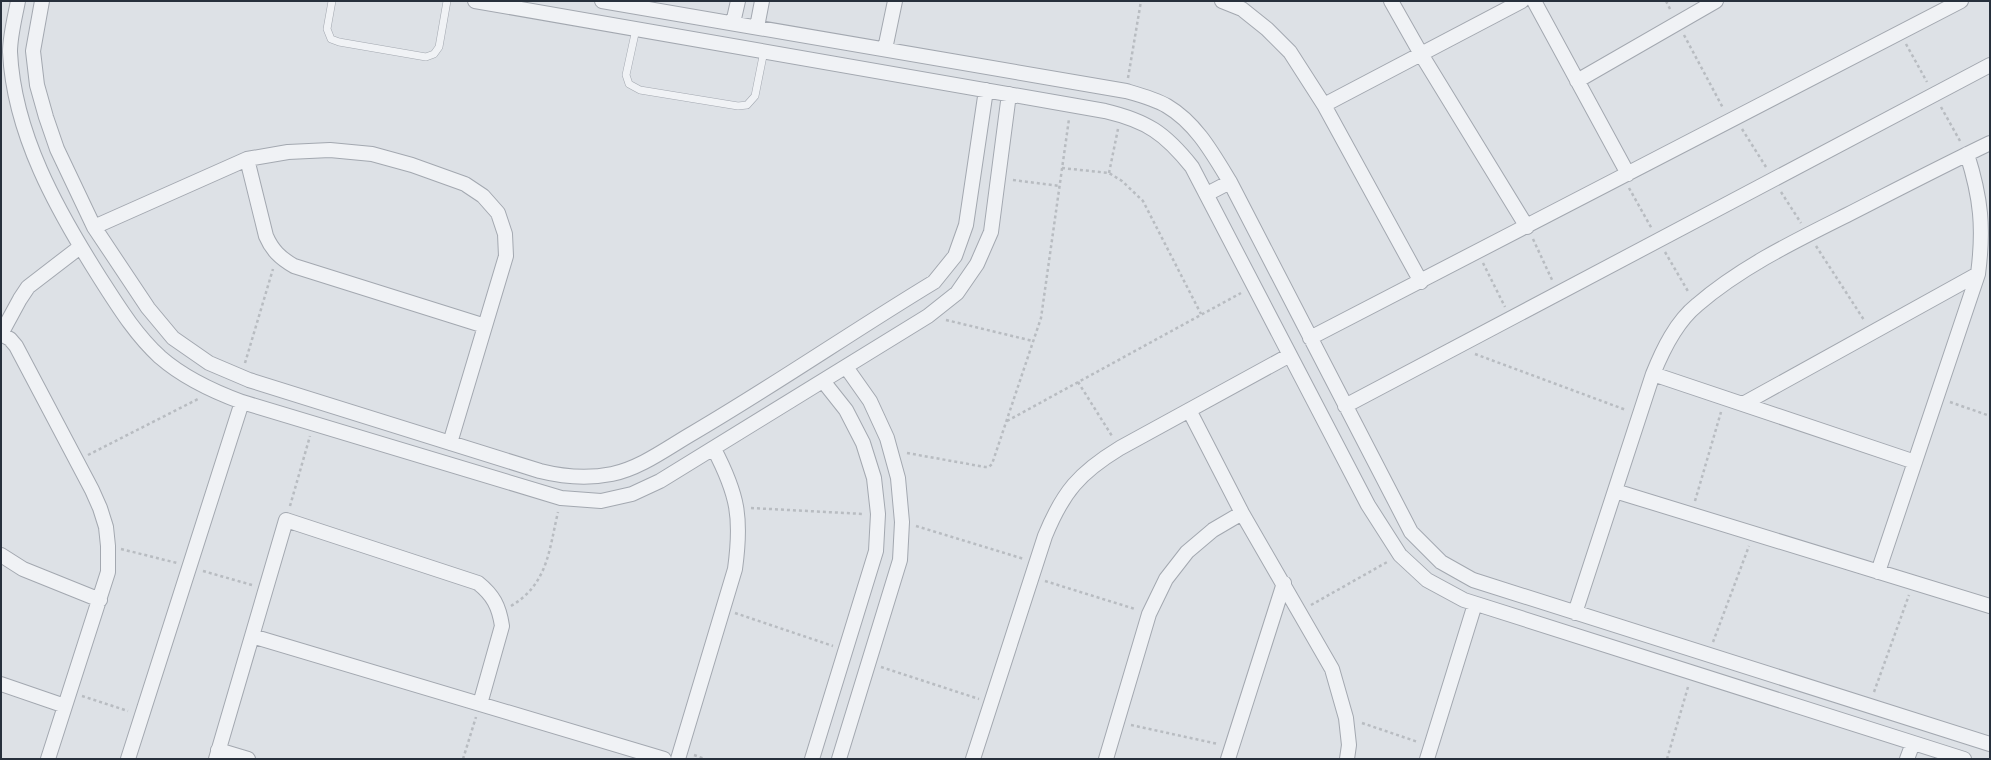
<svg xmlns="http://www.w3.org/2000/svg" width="1991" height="760" viewBox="0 0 1991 760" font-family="Overpass,sans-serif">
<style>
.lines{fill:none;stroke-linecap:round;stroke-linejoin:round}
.lane-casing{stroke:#a3a8b0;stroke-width:8}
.street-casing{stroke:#a3a8b0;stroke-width:16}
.path{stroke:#b8bcc1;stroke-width:2.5;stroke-dasharray:3 3;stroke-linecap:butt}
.lane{stroke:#f0f2f5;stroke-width:7}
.street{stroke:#f0f2f5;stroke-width:14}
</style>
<rect width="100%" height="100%" fill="#dde1e6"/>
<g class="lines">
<g class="lane-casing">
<path id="lane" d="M332,1L327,29L331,39L339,42L426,57L434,54L439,47L447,1
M636,29L626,75L629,84L640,90L738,106L747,105L755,96L764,51"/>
</g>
<g class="street-casing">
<path id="street" d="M18,1C15,17 10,36 10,52C14,134 57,210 100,278C118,306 135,334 160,357C184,378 212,391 242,402L561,498L601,501L632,494L660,481L928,316L957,293L977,264L991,232L1009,94
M42,1L33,51L37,85L46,117L57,149L94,227L148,308L173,338L209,363L249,380L540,471C564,477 587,479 612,474C641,468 667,448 693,433C775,385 853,331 934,282L955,256L966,225L986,90
M475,1L1105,111C1147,121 1165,133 1192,167L1368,505L1400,555L1427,580L1464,600L1964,759
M602,1L1126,91C1140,95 1155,99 1167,106C1196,123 1213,154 1230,182L1411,532L1441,562L1473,580L1990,744
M1222,1L1242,9L1267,29L1290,52L1324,105L1421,282
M1391,1L1421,54L1527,227
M1534,1L1628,174
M733,23L738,1
M757,27L762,1
M885,49L895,1
M1577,81L1716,1
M1324,105L1522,1
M247,159L266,236C272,250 280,258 294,266L485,326
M1207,194L1230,182
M94,227L247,159L288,152L330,150L372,154L412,165L465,184L483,196L498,213L505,234L506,256L450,443
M1,334L10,339L16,346L92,490L100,508L106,527L108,546V572L48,759
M1,334L20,299L28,287L80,247
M1310,338L1961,1
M1653,374L1915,462
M1743,404L1978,274
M1345,406L1990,65
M1189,410L1242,513L1332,669L1346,718L1349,745L1347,759
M1615,491L1990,606
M1,555L23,569L100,600
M1878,572L1978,274C1984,228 1981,198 1967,154
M1575,613L1653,374C1663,349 1676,322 1697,305C1741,267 1795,241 1847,215C1894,191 1942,166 1990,143
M252,636L664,759
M1,684L65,706
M218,750L248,759
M128,759L242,402
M216,759L286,520L478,583C493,595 499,606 502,626L480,704
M678,759L735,569C742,518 738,495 714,449
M812,759L876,551L878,514L874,478L863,443L846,410L823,381
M839,759L900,560L902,522L898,478L887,438L870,401L846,367
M973,759L1045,536C1063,492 1079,473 1120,448L1290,355
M1106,759L1149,614L1166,579L1187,552L1213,530L1242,513
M1228,759L1284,583
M1427,759L1475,604
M1907,759L1913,743"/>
</g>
<path class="path" d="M1666,1L1671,11
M1684,35L1723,108
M1906,44L1927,82
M1128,78L1141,1
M1941,107L1960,141
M1742,129L1766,167
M1062,168L1109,173L1122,181L1143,201L1201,314
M1109,173L1118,129
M1013,180L1060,186
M1629,188L1652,229
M1781,192L1801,223
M1533,239L1553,282
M1816,246L1864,320
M1665,252L1689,293
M1483,263L1505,307
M946,320L1033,341
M1475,354L1626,410
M245,363L273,269
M1078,382L1112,436
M1950,402L1990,416
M1007,421L1241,293
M907,453L985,467H989L992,464L1041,318L1069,119
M88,455L198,399
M1695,501L1721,412
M290,506L310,436
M751,508L864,514
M916,526L1024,559
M121,549L177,563
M203,571L252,585
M1045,581L1135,609
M1311,605L1389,561
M511,606C548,584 549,550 558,512
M735,613L833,646
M1713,642L1749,546
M881,667L979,699
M1874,692L1909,595
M82,696L128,711
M1362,723L1418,742
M1131,725L1218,744
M694,755L705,759
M463,759L476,717
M1667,759L1688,687"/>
<use href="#lane" class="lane"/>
<use href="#street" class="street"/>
</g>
<rect width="1991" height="760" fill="none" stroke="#27303c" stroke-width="4"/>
</svg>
